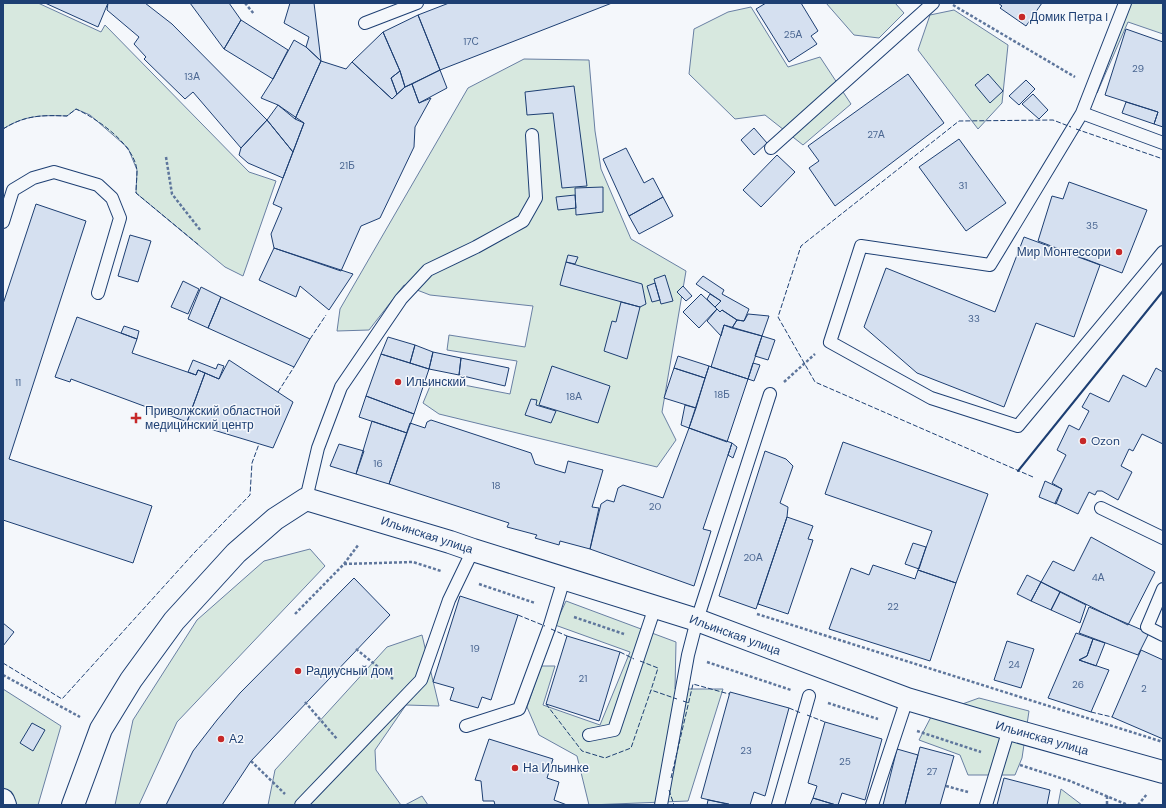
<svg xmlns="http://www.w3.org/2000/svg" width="1166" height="808" viewBox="0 0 1166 808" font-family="'DM Sans',sans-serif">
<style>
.green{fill:#d7e8df;stroke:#687fa3}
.building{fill:#d5e0f0;stroke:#1d3f73}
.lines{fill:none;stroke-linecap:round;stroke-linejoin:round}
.lane-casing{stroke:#1d3f73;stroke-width:14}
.street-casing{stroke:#1d3f73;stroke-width:24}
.path{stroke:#5e769c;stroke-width:2.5;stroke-dasharray:3 2;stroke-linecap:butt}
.lane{stroke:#f4f7fb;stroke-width:12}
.street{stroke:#f4f7fb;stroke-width:22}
.fence{stroke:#1d3f73;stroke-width:1;stroke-dasharray:5 2;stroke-linecap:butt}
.wall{stroke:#1d3f73;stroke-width:2}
.poi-dot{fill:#c62828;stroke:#f4f7fb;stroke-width:1.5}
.labels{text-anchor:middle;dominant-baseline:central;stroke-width:3;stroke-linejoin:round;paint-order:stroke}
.number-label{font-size:10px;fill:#4b6792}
.poi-label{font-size:12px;fill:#1d3f73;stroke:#f4f7fb;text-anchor:start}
.street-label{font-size:12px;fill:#1d3f73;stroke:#f4f7fb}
</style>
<rect width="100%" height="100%" fill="#f4f7fb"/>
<path class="green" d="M3,3H38L101,32L105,25L249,172L276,181L243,276L225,267L136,193L137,170L128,148L90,115L76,109L67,116C42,115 25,115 3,129Z
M826,3H895L904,13L879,38L854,35Z
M1131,3H1163V34L1128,22L1097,93Z
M751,7L788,67L820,57L851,104L803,145L765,115L735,119L689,74L694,29L728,12Z
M954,10L1008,45L1002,103L978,129L918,50L930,15Z
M524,59L589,60L595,131L601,169L631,239L686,271L662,412L676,440L657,467L439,414L423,403L433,379L510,394L517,361L447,350L449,335L525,347L533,306L430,295L404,285L369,330L337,331L340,309L468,88Z
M310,549L325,566L177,722L139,805H115L133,720L197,620L264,561Z
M566,601L676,642L675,689H723L688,801L589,805L577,756L539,735L527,707L541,666H555L543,705L600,725L630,652L555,625Z
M422,635L439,706L406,705L375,750L376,770L401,805H268L275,770L387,647Z
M3,689L61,726L38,805H10L3,786Z
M979,698L1029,711L1022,758L1015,775H968L960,755L919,740L932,715Z
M1061,789L1082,805H1058Z
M422,796L428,805H405Z"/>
<path class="building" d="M45,3H108L98,27Z
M108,3H145L172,24L267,120L241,148L193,92L185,99L144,59L146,57L134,44L139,37L107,10Z
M190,3H229L241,20L224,49Z
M290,3H314L321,61L306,47L309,37L284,23Z
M449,3H612L440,70L418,15Z
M766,3H801L818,31L811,36L817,44L789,62L756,9Z
M998,3H1042L1026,26L1000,8L1002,6Z
M418,15L440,70L405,87L400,71L383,32Z
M241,20L288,50L273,79L224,49Z
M1126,29L1163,42V127L1154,124L1158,112L1105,95Z
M383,32L400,71L391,78L397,94L392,99L352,62Z
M294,40L306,47L321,61L295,119L278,105L261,98L273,79Z
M321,61L346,69L352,62L392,99L405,87L412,84L419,103L431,98L415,127L414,147L380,218L361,226L341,271L274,248L271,234L282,208L273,204L304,123L295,119Z
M440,70L447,88L419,103L412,84Z
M400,71L405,87L397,94L391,78Z
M908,74L944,123L835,206L809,168L819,161L808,146Z
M988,74L1003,91L990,103L975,85Z
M1026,80L1035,89L1019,105L1009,96Z
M574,86L587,186L562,188L553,113L527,115L525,92Z
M1033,94L1048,110L1039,119L1022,104Z
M1126,102L1158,112L1154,124L1122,113Z
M278,105L304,123L293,152L267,120Z
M267,120L293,152L283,178L248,163L239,155L241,148Z
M754,128L767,143L754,155L741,140Z
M959,139L1006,203L966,231L919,167Z
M626,148L644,183L653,178L663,197L629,216L603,159Z
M777,155L795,172L761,207L743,190Z
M1069,182L1147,210L1122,273L1038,241L1052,196L1063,199Z
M603,187V212L576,215L575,188Z
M575,195L576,208L558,210L556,197Z
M663,197L673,216L639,234L629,216Z
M36,204L86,221L9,459L152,506L133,563L3,520V304Z
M130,235L151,241L138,282L118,276Z
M1024,237L1100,265L1074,337L1036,323L1004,407L917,373L864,327L886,268L995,312Z
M274,248L353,274L329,310L300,286L296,297L259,280Z
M568,255L578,257L575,264L566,262Z
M566,262L642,284L646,304L640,307L560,285Z
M665,275L673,301L661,304L654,279Z
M703,276L724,290L722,294L749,309L744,321L737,320L722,310L720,312L715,307L721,301L696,284Z
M183,281L199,289L188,314L171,307Z
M655,283L660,300L652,302L647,286Z
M683,286L692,296L686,301L677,292Z
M201,287L221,297L208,328L188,319Z
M701,294L717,309L699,328L683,312Z
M710,294L721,301L715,307L707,299Z
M221,297L310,339L294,367L208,328Z
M621,302L640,307L627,359L604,351L612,321L616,322Z
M717,309L720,312L722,310L737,320L732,328L724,325L721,336L707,321Z
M748,314L769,316L762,336L732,328L737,320L744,321Z
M77,317L137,339L132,353L196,375L198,370L205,373L187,422L71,379L70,382L55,377Z
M724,325L762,336L748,379L711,367Z
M124,326L139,331L137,339L121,333Z
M762,336L775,340L768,360L755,356Z
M388,337L415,345L410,363L381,354Z
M415,345L433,352L429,369L410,363Z
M433,352L461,358L459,375L429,369Z
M381,354L429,369L414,414L366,396Z
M678,356L709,366L705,378L674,368Z
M461,358L509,368L505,386L459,375Z
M193,360L216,369L218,364L224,366L219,379L198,370L196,375L188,372Z
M229,360L293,402L273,448L187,422L205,373L219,379Z
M753,363L760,365L754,381L748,379Z
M552,366L610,386L598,423L539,405Z
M709,366L748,379L727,442L689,428Z
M674,368L705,378L696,408L664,398Z
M1156,368L1163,372V444L1142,434L1133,451L1129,449L1121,466L1132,472L1118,500L1102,491H1097L1095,495L1089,492L1078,514L1055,503L1062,489L1052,483L1066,455L1057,450L1069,425L1079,430L1089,411L1082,407L1090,393L1109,402L1123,375L1146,387Z
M366,396L414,414L407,433L359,417Z
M531,399L537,400L536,405L556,411L551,423L525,415Z
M685,405L696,408L689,428L681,425Z
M431,420L531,453L535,464L565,473L568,461L603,470L592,507L599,508L590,549L560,541L559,545L535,538L537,535L507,527L509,523L389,484L410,423L425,428L427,422Z
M372,421L407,433L389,484L356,474Z
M689,428L732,443L703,529L711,531L694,586L590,549L601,504L607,500L614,502L618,488L623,485L663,498Z
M843,442L988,494L956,583L918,570L932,531L825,494Z
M732,443L737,447L733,458L728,455Z
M339,444L364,451L356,474L330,466Z
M765,451L786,459L793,466L780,503L788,507L787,517L756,609L719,596Z
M1045,481L1062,489L1056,504L1039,497Z
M787,517L813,526L808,539L813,540L788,614L758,604Z
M1091,537L1155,572L1128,625L1041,582L1053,561L1074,571Z
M913,543L926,547L919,569L905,564Z
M873,565L915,579L918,570L956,583L930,661L829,629L851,568L869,575Z
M1027,575L1041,582L1031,601L1017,594Z
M354,578L390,615L251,761L222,805H166L193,751L217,720L240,693Z
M1041,582L1060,592L1051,610L1031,601Z
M1060,592L1086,605L1080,623L1051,610Z
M460,596L518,615L491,700L482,697L478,708L450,700L454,688L433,682Z
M1089,607L1149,633L1138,655L1079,633Z
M3,623L14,632L3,646Z
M1076,633L1093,639L1087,656L1079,660L1109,670L1091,712L1048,698Z
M567,636L620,652L599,721L546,704Z
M1093,639L1105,643L1096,666L1079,660L1087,656Z
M1007,641L1034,649L1021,688L994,680Z
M1141,650L1163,660V739L1112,717Z
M730,692L789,708L765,796L754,792L750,805H731L701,798Z
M825,722L882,739L865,800L842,793L838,805H836L813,798L817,786L808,783Z
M32,723L45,730L33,751L20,743Z
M489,739L553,759L547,778L559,782L554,800L567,805H495L494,801H483L481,781L475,780Z
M920,747L954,756L940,805H905Z
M897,749L918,755L905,805H883Z
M1004,778L1050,790L1047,805H997Z
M813,798L836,805H810Z
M708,800L729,804V805H707Z"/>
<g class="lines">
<g class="lane-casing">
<path id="lane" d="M1125,3L1082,113L990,265L861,246L830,342L931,398L1018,426L1163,252
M365,23L417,3
M1082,113L1163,143
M771,148L933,3
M3,222L13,190L33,178L54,172L98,185L112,198L120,218L98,293
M306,499L318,448L341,387L401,299L428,270L476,247L523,221L536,198L532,135
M1101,508L1163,538
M1163,589L1147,627L1163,635
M466,726L519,709L549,628L564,579
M589,735L614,730L655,607
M301,805L421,680L449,600L473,550
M661,805L688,655L697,620L770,394
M778,805L809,696
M872,805L907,699
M986,805L1009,729"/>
</g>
<g class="street-casing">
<path id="street" d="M3,800L5,805
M73,805L101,729L131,680L174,621L236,553L275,519L306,499L450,542L473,550L697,620L907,699L1009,729L1163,772"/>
</g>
<path class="path" d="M245,3L254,14
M953,5L1075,77
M166,157L172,194L201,231
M784,382L815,354
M344,564L413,562L441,571
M479,584L535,603
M295,614L344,564L359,544
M757,614L1163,742
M574,617L624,634
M356,649L393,679
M707,662L791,690
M3,675L80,717
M305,702L337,739
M828,703L878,719
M917,731L981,752
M251,761L285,794
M1020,765L1070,781L1128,805
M946,786L968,792
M1107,796V805
M1138,805L1147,794"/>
<use href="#lane" class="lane"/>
<use href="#street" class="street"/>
<path class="fence" d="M3,129C25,115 42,115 67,116L76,109C98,119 135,145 137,171C137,178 136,186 136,193L200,246
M1076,129L1163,159
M310,339L326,315
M278,392L294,367
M1033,477L815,382L778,317L801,246L959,121L1053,120L1071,127
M518,615L545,626
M551,629L567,636
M620,652L634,659
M640,661L658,668L651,690
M3,663L62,699L194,553L250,495L252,463L259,444
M683,701L689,703
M546,704L582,751L605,758L631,748L651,690L677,699
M789,708L801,713
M1091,712L1112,717
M807,715L825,722
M671,778L693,684L729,694
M669,790L674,805"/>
<path class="wall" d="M1018,471L1163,291"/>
</g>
<g class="poi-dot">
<circle cx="1022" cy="17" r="4"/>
<circle cx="1119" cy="252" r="4"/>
<circle cx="398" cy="382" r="4"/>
<path d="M134 412h4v4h4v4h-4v4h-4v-4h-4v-4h4z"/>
<circle cx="1083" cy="441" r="4"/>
<circle cx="298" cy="671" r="4"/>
<circle cx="221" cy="739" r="4"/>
<circle cx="515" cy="768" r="4"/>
</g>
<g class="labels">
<g class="number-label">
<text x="793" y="34">25А</text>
<text x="471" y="41">17С</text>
<text x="1138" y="68">29</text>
<text x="192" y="76">13А</text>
<text x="876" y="134">27А</text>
<text x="347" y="165">21Б</text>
<text x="963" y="185">31</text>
<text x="1092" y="225">35</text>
<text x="974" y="318">33</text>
<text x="18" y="382">11</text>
<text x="722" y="394">18Б</text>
<text x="574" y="396">18А</text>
<text x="378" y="463">16</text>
<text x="496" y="485">18</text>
<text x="655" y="506">20</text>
<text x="753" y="557">20А</text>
<text x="1098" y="577">4А</text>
<text x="893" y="606">22</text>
<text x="475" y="648">19</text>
<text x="1014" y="664">24</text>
<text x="583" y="678">21</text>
<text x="1078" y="684">26</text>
<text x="1144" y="688">2</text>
<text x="746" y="750">23</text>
<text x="845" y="761">25</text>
<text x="932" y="771">27</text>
</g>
<g class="poi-label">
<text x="1030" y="17">Домик Петра I</text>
<text x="1111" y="252" text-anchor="end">Мир Монтессори</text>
<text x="406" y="382">Ильинский</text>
<text x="145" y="411">Приволжский областной<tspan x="145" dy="14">медицинский центр</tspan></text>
<text x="1091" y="441">Ozon</text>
<text x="306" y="671">Радиусный дом</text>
<text x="229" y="739">А2</text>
<text x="523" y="768">На Ильинке</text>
</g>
<g class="street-label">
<text transform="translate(427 535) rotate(18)">Ильинская улица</text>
<text transform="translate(735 635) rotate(20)">Ильинская улица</text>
<text transform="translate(1042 738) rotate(16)">Ильинская улица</text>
</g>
</g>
<rect width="1166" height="808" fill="none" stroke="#1d3f73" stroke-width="8"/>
</svg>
